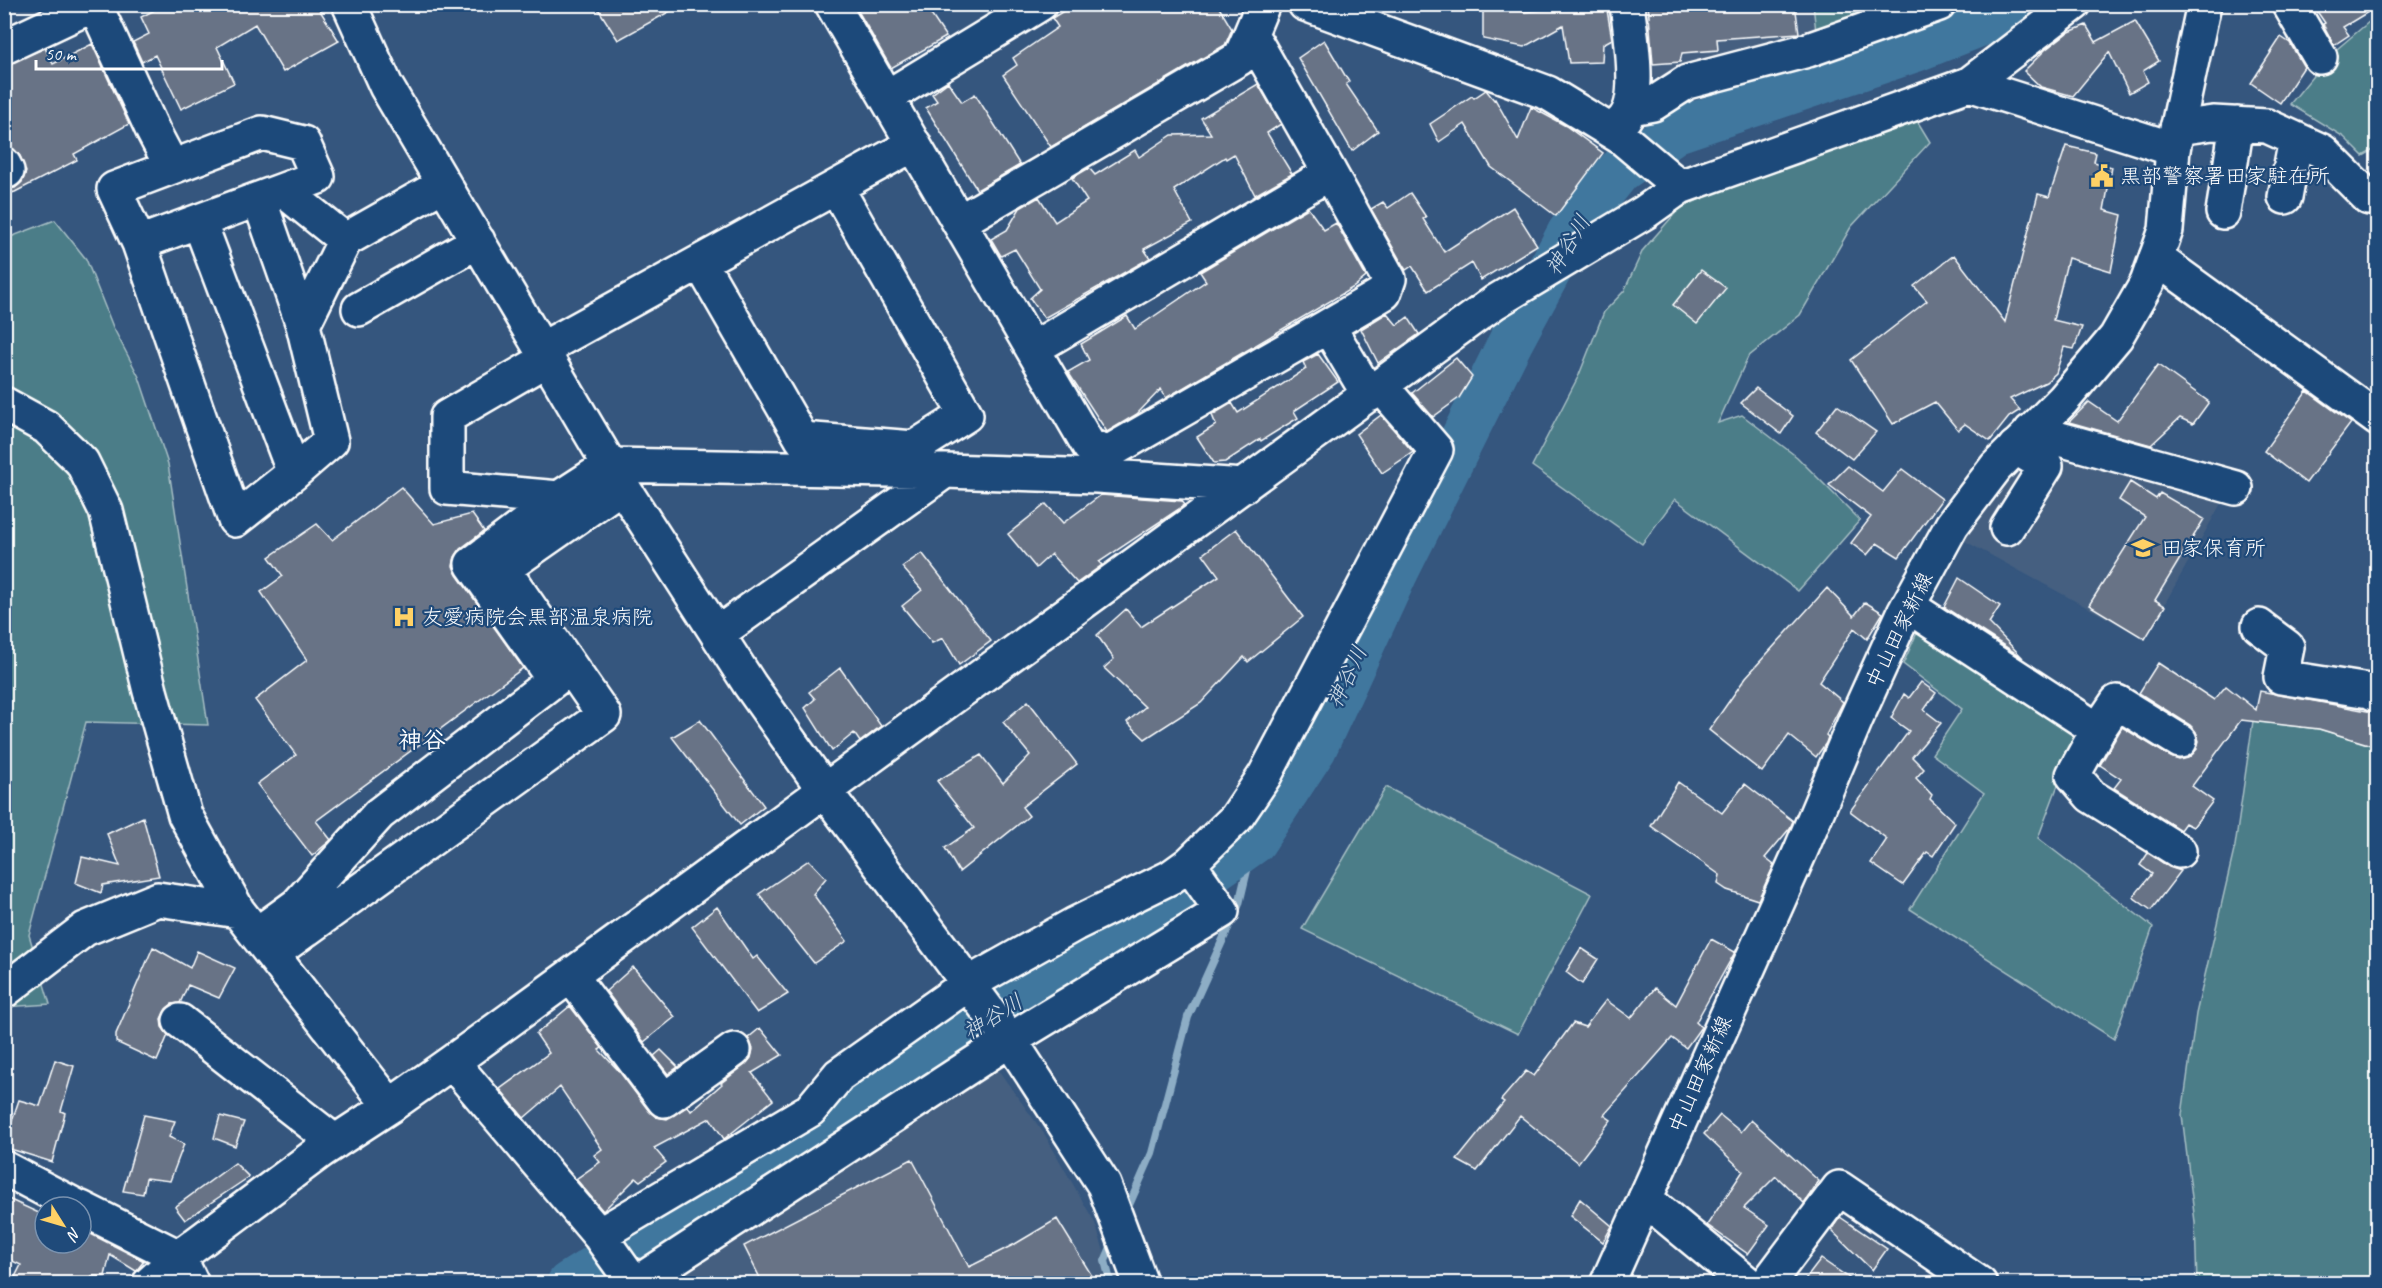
<svg xmlns="http://www.w3.org/2000/svg" width="2382" height="1288" viewBox="0 0 2382 1288" font-family="Caveat,'Klee One',sans-serif">
<style>
.built{fill:#445f80}
.green{fill:#4c7d88;stroke:#a6bec4;stroke-width:1.5}
.lines{fill:none;stroke-linecap:round;stroke-linejoin:round}
.stream{stroke:#8dadc5;stroke-width:8}
.river{stroke:#41779e;stroke-width:45}
.building{fill:#677386;stroke:#fff;stroke-width:1.5}
.minor-casing{stroke:#fff;stroke-width:38}
.major-casing{stroke:#fff;stroke-width:38}
.minor{stroke:#1f4a7a;stroke-width:33}
.major{stroke:#1f4a7a;stroke-width:33}
.labels{text-anchor:middle;dominant-baseline:central;stroke-width:4.5;stroke-linejoin:round;paint-order:stroke}
.poi-label{font-size:21px;fill:#fff;stroke:#1f4a7a;text-anchor:start}
.street-label{font-size:21px;fill:#fff;stroke:#1f4a7a}
.water-label{font-size:22px;font-style:italic;fill:#d0dde7;stroke:#1f4a7a}
.quarter-label{font-size:24px;font-weight:bold;fill:#fff;stroke:#1f4a7a}
</style>
<rect width="100%" height="100%" fill="#35567e"/>
<filter id="ink" filterUnits="userSpaceOnUse"><feTurbulence type="fractalNoise" baseFrequency=".0167" numOctaves="2"/><feDisplacementMap in="SourceGraphic" scale="12" xChannelSelector="R" yChannelSelector="G"/><feConvolveMatrix kernelMatrix="1 2 1 2 8 2 1 2 1" color-interpolation-filters="sRGB"/></filter>
<g filter="url(#ink)">
<path class="built" d="M1635,5H1907L1722,68L1642,80Z
M2041,440L2228,491L2145,639L1961,539L2010,472Z
M996,1067L1045,1135L1095,1223L1114,1283L649,1284Z"/>
<path class="green" d="M1813,4L1876,5L1816,32Z
M2377,15V148L2363,156L2344,137L2290,104L2330,55Z
M1916,119L1930,142L1851,227L1800,315L1748,357L1718,423L1742,415L1797,457L1860,520L1798,591L1675,499L1642,544L1532,466L1579,375L1604,312L1624,291L1643,250L1679,209L1806,149Z
M55,220L86,259L113,327L139,377L168,464L208,725L86,722L29,935L50,1004L5,1007V239Z
M1920,626L2081,734L2064,769L2038,838L2153,927L2114,1039L1910,909L1984,793L1932,754L1962,709L1903,664Z
M2253,721L2319,729L2377,747V1283L2197,1284L2195,1222L2182,1115L2196,1014L2235,846Z
M1386,787L1592,894L1518,1034L1302,929Z"/>
<g class="lines">
<path class="stream" d="M1126,1212L1152,1153L1188,1017L1239,904L1254,841
M1111,1284L1105,1261L1114,1240"/>
<path class="river" d="M569,1284L1101,949L1254,841L1314,749L1395,574L1511,341L1570,232L1619,171L1675,131L1914,50L1993,19L2010,4"/>
</g>
<path class="building" d="M166,4H316L339,41L283,72L255,24L217,47L234,83L181,109L155,55L142,62L133,42L149,34L141,17Z
M595,4H683L618,40Z
M854,4H924L946,37L891,68Z
M1075,4H1217L1232,29L1225,45L1051,147L1003,75L1017,65L1013,58L1058,27L1052,18Z
M1483,4H1522L1523,12L1606,4L1612,39L1603,44L1602,62L1569,63L1563,25L1524,47L1483,39Z
M1648,4H1795L1799,33L1717,39L1718,50L1682,53L1680,62L1653,64Z
M2312,4H2378V6L2343,27L2349,35L2334,45L2323,24L2325,23Z
M2135,21L2159,61L2143,71L2148,82L2129,93L2109,52L2073,96L2041,87L2024,71L2045,50L2067,33L2086,25L2096,42Z
M2281,37L2290,43L2304,67L2280,103L2251,83Z
M1324,40L1349,82L1346,84L1378,131L1352,151L1298,58Z
M92,44L129,124L74,154L77,160L15,192L4,195V189L15,188L22,182L26,172L20,156L14,149L4,146V65L45,48L53,64Z
M948,82L962,102L975,94L1020,165L977,190L926,108L937,101L932,94Z
M1258,84L1281,124L1267,133L1292,174L1255,195L1234,154L1226,159L1225,157L1174,190L1192,223L1144,249L1150,258L1044,318L1030,298L1040,289L1015,249L1001,256L991,239L1007,230L1020,208L1039,197L1055,222L1087,201L1072,178L1089,168L1095,175L1135,150L1139,157L1172,135L1211,134L1201,118Z
M1486,90L1494,100L1495,99L1518,140L1531,107L1566,126L1603,153L1556,216L1491,167L1465,124L1439,142L1430,124L1472,96L1474,98Z
M2066,146L2096,153L2094,162L2112,167L2104,210L2122,215L2111,271L2068,258L2053,320L2082,327L2074,349L2064,347L2056,373L2046,382L2010,399L2020,410L2009,417L1990,441L1965,424L1958,430L1935,402L1893,424L1851,360L1927,301L1914,286L1954,255L2005,322L2038,194L2049,197Z
M1410,193L1426,217L1423,219L1444,252L1513,207L1537,245L1481,280L1472,263L1428,291L1412,266L1406,270L1404,267L1371,209L1383,202L1388,208Z
M1308,208L1324,230L1336,223L1366,277L1354,287L1166,398L1161,389L1137,414L1107,432L1068,372L1089,360L1081,344L1127,316L1135,329L1206,281L1200,272Z
M1701,270L1726,288L1697,324L1673,305Z
M1387,313L1397,325L1408,317L1419,334L1378,363L1361,329Z
M1318,354L1338,382L1294,411L1298,418L1280,429L1261,441L1260,439L1225,462L1214,463L1197,437L1216,425L1212,415L1232,403L1238,413L1306,369L1303,362Z
M1456,358L1472,377L1459,398L1433,417L1412,393Z
M2158,365L2209,402L2193,424L2180,418L2151,445L2069,422L2089,402L2117,421Z
M1756,388L1793,416L1781,434L1741,403Z
M2307,391L2351,423L2306,483L2264,451Z
M1837,405L1876,432L1852,459L1816,432Z
M1381,415L1413,452L1382,473L1356,434Z
M1848,466L1883,492L1902,469L1942,499L1899,557L1877,543L1867,555L1851,543L1871,517L1829,485Z
M2130,482L2156,499L2160,493L2204,519L2155,600L2165,606L2145,639L2089,605L2145,517L2119,500Z
M401,487L434,524L472,514L484,531L460,549L455,557L453,566L457,575L523,668L316,821L331,840L312,856L257,784L296,755L255,700L307,660L261,592L283,576L269,557L317,524L332,540Z
M1101,495L1182,501L1185,505L1099,562L1102,565L1077,583L1051,554L1036,568L1008,534L1046,504L1063,523Z
M1236,529L1303,617L1248,662L1244,657L1201,703L1145,739L1127,722L1145,707L1104,668L1114,659L1097,635L1126,609L1141,627L1219,576L1203,554Z
M922,553L991,641L959,665L943,638L932,643L902,606L922,590L902,567Z
M1959,578L2000,606L1989,623L2023,658L1944,607Z
M1827,588L1854,616L1865,602L1883,613L1867,639L1854,628L1819,682L1843,702L1826,735L1828,737L1826,743L1816,757L1789,735L1762,772L1709,730L1746,677Z
M2158,663L2214,700L2226,686L2256,710L2260,691L2378,713V747L2319,729L2241,720L2192,786L2213,801L2193,827L2185,823L2180,830L2114,788L2121,779L2100,765L2122,727L2171,757L2179,760L2188,758L2196,750L2199,741L2196,732L2190,725L2139,693Z
M840,668L881,726L860,742L854,733L832,751L805,708L815,699L809,692Z
M1921,682L1936,693L1924,710L1941,723L1912,757L1924,769L1916,778L1932,795L1930,799L1955,823L1933,856L1927,852L1903,885L1871,863L1887,839L1850,811L1909,731L1891,718L1904,694L1909,698Z
M1028,701L1077,764L1022,807L1029,816L959,872L945,848L974,828L937,781L981,755L1003,783L1030,755L1003,722Z
M700,720L764,806L740,825L672,737Z
M1678,782L1722,813L1745,784L1793,821L1790,828L1765,858L1774,865L1758,900L1727,890L1718,884L1720,875L1651,826Z
M143,817L159,876L103,885L101,893L76,883L82,857L120,866L107,834Z
M2148,853L2169,867L2181,871L2151,910L2133,897L2152,874L2140,865Z
M809,860L826,878L813,894L847,941L814,963L759,894Z
M717,907L753,959L757,956L788,994L757,1013L692,927Z
M1711,939L1735,952L1696,1022L1701,1027L1686,1048L1672,1038L1604,1115L1611,1120L1578,1163L1520,1116L1477,1171L1457,1160L1504,1102L1501,1100L1526,1071L1534,1076L1573,1023L1585,1027L1606,1000L1631,1018L1655,988L1676,1005Z
M153,947L190,968L197,951L235,968L219,998L188,985L180,1003L172,1004L166,1009L161,1019L162,1027L168,1035L157,1061L116,1042V1034Z
M1581,948L1598,959L1582,984L1566,972Z
M633,967L675,1017L644,1042L606,991Z
M570,1006L602,1048L599,1050L619,1071L649,1111L656,1117L667,1119L688,1106L691,1111L722,1084L721,1083L745,1065L751,1058L753,1049L748,1038L760,1028L782,1055L752,1073L773,1100L724,1139L710,1118L654,1148L666,1162L640,1181L636,1178L603,1211L576,1179L600,1162L594,1155L602,1149L560,1087L524,1118L500,1089L549,1053L536,1034Z
M661,1050L678,1067L668,1074L654,1056Z
M55,1060L74,1066L61,1111L65,1113L52,1162L4,1147V1144L19,1100L40,1106Z
M144,1115L175,1121L169,1137L184,1144L170,1181L146,1178L143,1194L123,1191Z
M1720,1115L1741,1132L1751,1120L1819,1181L1804,1203L1776,1176L1744,1208L1769,1225L1748,1254L1707,1225L1743,1171L1704,1134Z
M220,1116L244,1122L235,1146L214,1138Z
M912,1159L969,1267L1015,1244L1057,1219L1097,1284H763L744,1246Z
M235,1163L249,1177L185,1220L175,1207Z
M4,1197L43,1215L45,1214V1243H81V1229L144,1261L136,1271L110,1255L105,1276H92L90,1284H28L15,1277L21,1265L4,1257Z
M1580,1199L1612,1226L1603,1242L1570,1216Z
M1840,1217L1887,1249L1872,1270L1831,1230Z
M1821,1259L1858,1284H1802Z"/>
<g class="lines">
<g class="minor-casing">
<path id="minor" d="M349,4L386,86L622,486L750,685L825,791L1010,1040L1104,1185L1141,1284
M832,4L1089,446L1109,452L1328,326L1369,395
M1305,4L1548,93L1622,138L1680,187
M2289,4L2320,57
M95,5L153,131L172,167
M1248,40L1263,4
M4,47L95,4
M1969,84L2173,149
M887,97L1040,4
M1631,108L1653,104L1687,82L1808,50L1939,4
M1619,124C1645,106 1630,33 1627,4
M2177,128L2213,123L2267,126L2322,151L2369,198
M914,144L553,343L547,359L447,417V488L559,498L610,465L945,471
M4,165L7,171
M2285,197L2296,139
M259,199L303,325
M2223,212L2237,124
M199,221L294,473L235,520L139,243L283,190L345,240L444,184
M959,222L1240,58L1248,40L1256,43L1330,173
M139,243L114,189L262,133L303,143L318,177L283,190
M2156,258L2378,419
M700,262L802,439L914,448L966,415L836,187
M359,309L478,241
M1034,348L1330,173L1389,279L1384,293L1328,326
M4,404L46,427L82,462L106,511L150,691L185,815L238,911L390,1106
M2031,431L2236,488
M1099,454L1097,476L1244,486
M294,473L331,441L303,325L345,240
M2007,528L2046,466L2015,447
M1908,606L2098,730L2117,702L2180,741
M2259,626L2287,647L2281,677L2369,691L2378,695
M717,634L945,471L1097,476
M2098,730L2073,775L2091,796L2179,851
M257,934L297,905L379,814L554,680L472,564L559,498
M272,954L604,715L503,569L622,486
M571,976L664,1100L734,1050
M4,991L85,929L158,899L238,911
M180,1021L335,1142
M452,1062L599,1235L634,1284
M4,1168L78,1207
M1645,1199L1748,1284
M81,1208L179,1257L192,1284
M599,1235L810,1110L839,1075L968,984L1075,924L1171,877L1189,864
M149,1284L179,1257L321,1151L390,1106L452,1062L1495,302L1645,212L1680,187L1969,84L2074,4
M635,1284L1010,1040L1222,911L1189,864L1236,818L1265,775L1436,450L1381,386
M1767,1284L1839,1188L1980,1284"/>
</g>
<g class="major-casing">
<path id="major" d="M1607,1284L1801,850L1856,719L1904,613L1952,525L1996,467L2063,400L2116,337L2147,283L2166,230L2173,149L2204,4"/>
</g>
<use href="#minor" class="minor"/>
<use href="#major" class="major"/>
</g>
</g>
<defs>
<g id="civic-bare" transform="scale(1.8)"><path d="M-.6-6.5H3V-4.5H.6V-3L4-1V1h2V6H-6V1h2V-1L-.6-3ZM-1.2 2.5V6h2.4V2.5Z" fill="#ffd166" stroke="#1f4a7a" stroke-width="2.5" paint-order="stroke"/></g>
<g id="school-bare" transform="scale(1.8)"><path d="M0-5L7-2L0 1L-7-2ZM-4 1L0 2.5L4 1V4Q0 6-4 4Z" fill="#ffd166" stroke="#1f4a7a" stroke-width="2.5" paint-order="stroke"/></g>
<g id="hospital-bare" transform="scale(1.8)"><path d="M-5-5h3v3.5h4V-5h3V5h-3V1.5h-4V5h-3Z" fill="#ffd166" stroke="#1f4a7a" stroke-width="2.5" paint-order="stroke"/></g>
</defs>
<g fill-rule="evenodd">
<use href="#civic-bare" x="2102" y="176"/>
<use href="#school-bare" x="2143" y="548"/>
<use href="#hospital-bare" x="404" y="617"/>
</g>
<g class="labels">
<g class="poi-label">
<text x="2120" y="176">黒部警察署田家駐在所</text>
<text x="2161" y="548">田家保育所</text>
<text x="422" y="617">友愛病院会黒部温泉病院</text>
</g>
<g class="street-label">
<text transform="translate(1899 630) rotate(-64)">中山田家新線</text>
<text transform="translate(1700 1074) rotate(-66)">中山田家新線</text>
</g>
<g class="water-label">
<text transform="translate(1568 245) rotate(-59)">神谷川</text>
<text transform="translate(1347 677) rotate(-65)">神谷川</text>
<text transform="translate(993 1017) rotate(-32)">神谷川</text>
</g>
<g class="quarter-label">
<text x="422" y="740">神谷</text>
</g>
</g>
<rect width="2382" height="1288" fill="none" stroke="#1f4a7a" stroke-width="24"/>
<rect x="12" y="12" width="2358" height="1264" fill="none" stroke="#fff" stroke-width="2" filter="url(#ink)"/>
<g transform="translate(63 1225) rotate(127)"><circle r="28" fill="#1f4a7a" stroke="#7992af" stroke-width="1.5"/>
<path d="M0-4.5L10 22L0 15L-10 22Z" fill="#ffd166"/>
<text y="-9" font-size="16" font-weight="bold" text-anchor="middle" fill="#ffffff">N</text>
</g>
<path d="M36 60v9h186v-9" fill="none" stroke="#ffffff" stroke-width="3"/>
<text x="45" y="60" font-size="18" fill="#ffffff" stroke="#1f4a7a" stroke-width="4.5" paint-order="stroke">50 m</text>
</svg>
